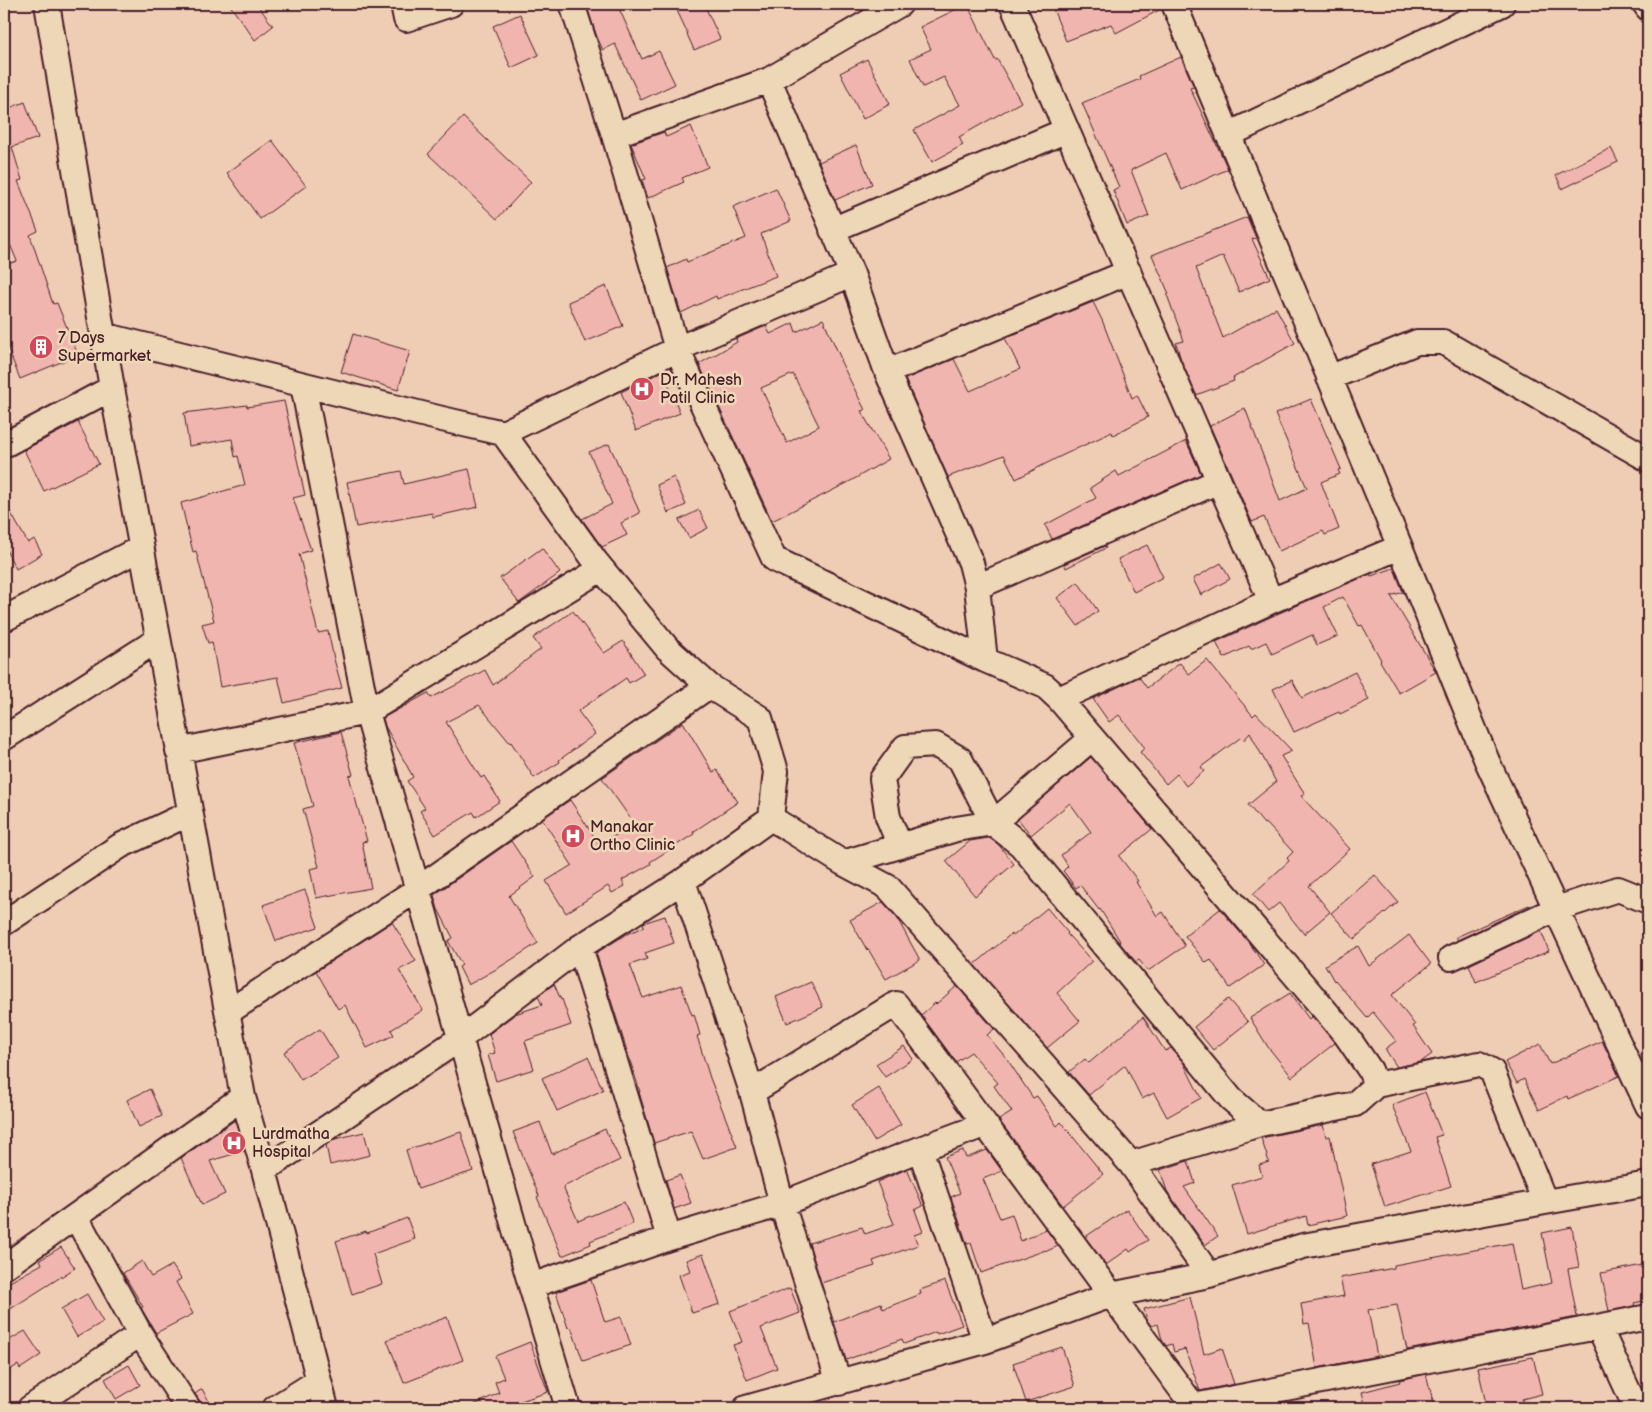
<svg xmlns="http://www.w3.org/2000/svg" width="1652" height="1412" viewBox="0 0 1652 1412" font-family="'Balsamiq Sans',sans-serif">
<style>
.building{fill:#f0b5ae;stroke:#4a1f2b;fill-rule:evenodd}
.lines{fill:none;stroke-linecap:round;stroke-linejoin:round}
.minor-casing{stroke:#4a1f2b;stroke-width:28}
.minor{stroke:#eed7b7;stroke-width:24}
.labels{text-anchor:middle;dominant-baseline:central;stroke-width:5;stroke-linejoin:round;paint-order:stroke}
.poi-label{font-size:16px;fill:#4a1f2b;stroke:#eed7b7;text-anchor:start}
</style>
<rect width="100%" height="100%" fill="#efcdb4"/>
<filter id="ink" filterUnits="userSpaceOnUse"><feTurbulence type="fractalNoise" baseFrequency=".02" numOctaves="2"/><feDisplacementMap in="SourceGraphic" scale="10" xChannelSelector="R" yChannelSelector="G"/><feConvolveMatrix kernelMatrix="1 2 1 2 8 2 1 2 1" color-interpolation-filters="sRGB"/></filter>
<g filter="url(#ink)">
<path class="building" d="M229,4H257L273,26L255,40Z
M586,4H617L642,59L659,51L675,84L641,100L615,44L603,50L597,37Z
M674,4H704L720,39L694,50L687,34H688Z
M967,4L995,60L997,59L1021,102L959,137L963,145L932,162L914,130L960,105L944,77L923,87L910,59L931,49L920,27Z
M1051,4H1160L1161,9L1116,33L1111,24L1066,41Z
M520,14L539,55L511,68L493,26Z
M1181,57L1194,87L1190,88L1228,169L1182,190L1166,153L1131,170L1149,216L1127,225L1113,190L1119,187L1082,103L1140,79L1139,76Z
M867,59L890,104L863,119L840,73Z
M25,102L38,138L12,147L22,180L18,181L38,231L30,235L53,304L57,303L78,355L20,379L4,339V265L17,261L4,230V110Z
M463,117L531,182L497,219L428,154Z
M691,126L708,167L682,178L684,182L648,198L642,180L646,179L631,144L664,132L666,137Z
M272,140L306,186L260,219L227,173Z
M856,145L872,184L835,200L819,162Z
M1611,148L1618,162L1562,189L1556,175Z
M776,188L791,221L761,234L776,276L717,299L716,296L681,313L667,268L686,259L687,262L746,238L733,207Z
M1247,217L1256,238L1252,239L1270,278L1239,292L1223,256L1196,268L1223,338L1276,308L1295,343L1233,378L1234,381L1196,395L1181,360L1176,343L1184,341L1167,295L1169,294L1152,255Z
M606,286L623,326L585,342L568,302Z
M1093,302L1102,320L1132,398L1137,395L1148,417L1113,435L1112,432L1057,458L1016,479L1004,455L948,477L905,379L954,359L970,391L1020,369L1005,338Z
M823,319L841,359L840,360L865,410L861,411L889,459L847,483L772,521L699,364L737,342L736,339L766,326L770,334L793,323L796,332ZM793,374L819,426L787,443L761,388Z
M353,334L410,351L398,390L341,372Z
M663,371L680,413L636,431L621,392Z
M1311,399L1341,469L1338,470L1340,474L1321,482L1339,529L1325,535L1323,531L1279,551L1264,517L1252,522L1210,426L1245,408L1280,501L1307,488L1275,414Z
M284,401L305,495L293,498L311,550L299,554L318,633L328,631L334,659L342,688L284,703L278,677L220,687L212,642L208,643L202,624L214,621L196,551L193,552L181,503L245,485L238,456L235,457L232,439L189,446L184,413L247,405V407Z
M78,422L99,464L44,491L24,450Z
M1186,441L1201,474L1052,539L1045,525L1096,498L1090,488L1116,471L1119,476Z
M609,444L640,513L621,523L627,535L602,547L582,519L612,504L589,452Z
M469,469L478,507L433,517L432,513L356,527L347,482L401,471L404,484Z
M674,477L686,505L668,513L657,485Z
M4,501L28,543L34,539L42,554L16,569L4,546Z
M699,510L708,528L689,538L679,520Z
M1147,545L1163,577L1134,592L1118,559Z
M1105,546L1106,548L1066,568L1064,564Z
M542,548L560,573L519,603L500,578Z
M1221,563L1230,579L1201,595L1193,579Z
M1394,568L1403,592L1391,596L1436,672L1399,693L1380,661L1381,660L1362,625L1359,626L1343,597L1324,607L1338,636L1317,645L1312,635L1272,654L1266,642L1251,649L1249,646L1224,658L1216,642L1277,614L1370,574L1371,576Z
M1078,582L1098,611L1078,626L1057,598Z
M573,611L604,653L623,641L644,674L629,683L626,678L578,711L595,734L559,760L560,762L534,778L511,742L510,743L479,705L446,722L481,778L484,776L500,801L476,817L473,812L435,835L420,811L425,808L407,781L413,777L385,726L383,718L428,693L431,698L485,670L493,685L541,649L533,638Z
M1207,660L1253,716L1256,713L1292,751L1281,756L1305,794L1301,796L1350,849L1309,886L1330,912L1304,934L1279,903L1268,912L1253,894L1289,861L1287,858L1293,852L1266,823L1264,824L1248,805L1276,782L1250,733L1243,741L1240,738L1201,767L1204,771L1186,786L1177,774L1166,784L1140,752L1145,748L1119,715L1109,722L1093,699L1139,677L1147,688L1180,663L1189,674Z
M1355,672L1369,700L1340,714L1339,712L1294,732L1273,689L1292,680L1302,698Z
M683,722L713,772L717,770L738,802L693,832L694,834L650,862L651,864L622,880L625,886L612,893L608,886L566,913L546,881L572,865L542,819L570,800L599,844L635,825L602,778Z
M341,732L353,775L349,776L367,841L362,842L371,888L316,898L310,869L319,867L303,809L313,806L294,743Z
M1091,757L1152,829L1119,856L1138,881L1136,882L1157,916L1163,912L1185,946L1148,971L1139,960L1136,962L1119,942L1120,941L1100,909L1099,910L1080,885L1076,888L1063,871L1068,866L1061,855L1091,832L1070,803L1031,835L1018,819Z
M989,838L998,844L1014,864L975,896L946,861L970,841Z
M511,841L535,877L509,896L538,943L500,967L468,985L459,967L462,965L448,941L453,938L438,909L434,895Z
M1375,875L1398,902L1354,939L1331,913Z
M305,890L318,927L276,941L263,905Z
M883,902L897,918L920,960L886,979L868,949L867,950L850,920Z
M1529,905L1530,906L1458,940L1456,937Z
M1047,908L1068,933L1067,934L1092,961L1057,993L1080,1021L1047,1048L974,965L1011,934L1013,936Z
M1220,909L1250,944L1264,965L1230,988L1211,960L1206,963L1185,936Z
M665,916L674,943L645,953L647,959L630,965L643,998L681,985L692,1015L694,1014L700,1035L697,1036L710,1078L737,1147L703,1159L691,1131L654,1143L639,1092H640L596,953L627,934L644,927L643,923Z
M392,922L416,961L399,970L423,1010L391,1030L394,1035L367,1048L345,1005L338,1009L316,971Z
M1541,931L1549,951L1476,982L1469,965Z
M1409,935L1431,964L1392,995L1415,1025L1413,1026L1432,1054L1421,1062L1397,1067L1385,1049L1396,1041L1373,1012L1367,1018L1335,980L1334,981L1325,965L1358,946L1369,966Z
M811,982L823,1007L787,1023L776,997Z
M554,984L561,1000L562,999L571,1025L525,1041L534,1069L496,1081L488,1055L495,1053L489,1034L515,1014L542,1005L538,996Z
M957,986L994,1029L987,1035L1007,1059L1033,1098L1037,1096L1057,1126L1061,1122L1103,1174L1063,1206L999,1120L1012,1112L994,1086L998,1083L971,1052L956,1062L921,1015L935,1003L936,1004Z
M1290,993L1309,1019L1312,1016L1335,1043L1292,1077L1268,1047L1250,1018Z
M1228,999L1248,1022L1213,1050L1194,1027Z
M1143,1017L1165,1051L1171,1048L1183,1062L1201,1098L1167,1117L1154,1093L1142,1099L1125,1065L1089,1095L1069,1072L1085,1059L1089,1063Z
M320,1029L338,1058L301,1080L284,1052Z
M1602,1041L1619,1076L1568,1099L1567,1096L1539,1110L1524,1079L1517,1083L1505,1062L1540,1044L1550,1064Z
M904,1046L913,1059L885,1077L876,1064Z
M588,1057L603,1090L557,1111L542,1078Z
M879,1088L901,1125L874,1141L852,1105Z
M150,1089L162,1116L139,1127L127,1100Z
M1425,1092L1442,1135L1435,1137L1451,1186L1385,1207L1371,1164L1411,1151L1392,1105Z
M235,1120L244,1151L210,1161L225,1194L202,1205L181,1158Z
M540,1122L552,1154L605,1129L620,1160L563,1187L578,1221L624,1202L633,1224L590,1241L591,1244L562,1256L537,1197L539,1196L513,1132Z
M1323,1125L1326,1137L1330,1136L1347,1216L1308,1225L1306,1216L1247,1234L1232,1185L1262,1176L1259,1165L1269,1162L1261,1138Z
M364,1132L370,1155L330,1165L326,1145L335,1139Z
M461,1132L473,1171L418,1189L406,1150Z
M963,1150L966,1158L987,1150L1002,1171L983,1179L1000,1218L1012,1214L1021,1241L1046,1229L1058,1246L1047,1251L1046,1250L981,1273L971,1243L967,1244L951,1197L960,1193L945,1157Z
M1188,1161L1195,1183L1184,1187L1218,1236L1205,1245L1167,1191L1160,1170Z
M907,1169L923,1206L915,1210L923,1232L914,1235L918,1245L873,1261L875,1266L821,1283L809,1243L862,1227L865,1234L894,1224L877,1182Z
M680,1175L691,1203L674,1209L666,1180Z
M1127,1209L1148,1240L1130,1252L1128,1249L1106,1265L1085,1237Z
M407,1218L415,1239L373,1254L382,1284L352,1294L336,1241L366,1231L367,1233Z
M1572,1227L1579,1267L1568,1269L1577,1317L1407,1350L1397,1305L1368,1310L1377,1356L1317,1368L1309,1323L1304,1324L1301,1304L1344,1296L1340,1278L1394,1268V1265L1512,1243L1521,1290L1552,1283L1542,1233Z
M61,1247L75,1268L4,1313V1289L10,1286L8,1283L42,1264L40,1260Z
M703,1254L720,1304L692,1313L679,1275L690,1271L686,1260Z
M142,1261L151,1277L172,1265L181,1279L176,1282L193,1314L156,1333L141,1308L143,1307L123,1273Z
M1648,1264V1300L1634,1303L1635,1306L1609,1311L1601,1273Z
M591,1280L605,1322L621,1317L631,1345L583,1361L571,1327L568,1328L556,1292Z
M945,1281L962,1325L937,1334L936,1332L904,1344L902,1339L846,1360L834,1322L881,1303L883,1309L921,1294L920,1290Z
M790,1288L800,1313L761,1328L777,1368L747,1380L733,1345L742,1342L730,1311Z
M87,1294L103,1322L77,1337L61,1309Z
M1190,1297L1204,1354L1222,1348L1234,1384L1200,1391L1185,1349L1174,1352L1172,1344L1166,1346L1162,1340L1158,1324L1151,1326L1147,1320L1144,1309Z
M447,1317L463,1360L404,1383L387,1340Z
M25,1331L41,1355L20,1369L18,1365L4,1373V1343Z
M530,1342L548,1392L500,1408H467L499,1393L495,1382L504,1378L495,1356Z
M1062,1347L1075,1386L1026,1402L1013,1363Z
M1533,1357L1542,1394L1522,1399L1524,1408H1487L1478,1368Z
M129,1365L140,1385L116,1399L105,1379Z
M1426,1374L1435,1408H1366L1362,1392L1400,1382L1399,1380Z
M202,1389L213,1408H202L200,1401L195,1394Z"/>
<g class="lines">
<g class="minor-casing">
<path id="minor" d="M47,4L112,388L243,1097L264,1170L326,1408
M403,4L406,19L451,4
M572,4L614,135L769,80L900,4
M1012,4L1271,601
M1174,4L1400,547L1487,761L1648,1106
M1645,4L1648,8
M769,80L852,274L887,372L971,563L977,587L985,660
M614,135L677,349L774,559L985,660L1045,686L1059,699L1271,601L1400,547
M1228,135L1502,4
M832,230L1067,130
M103,335L442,419L503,433L596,562L667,648L709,686L760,718L776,771L771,818L843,863L888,887L1131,1164L1209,1275
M887,372L1129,272
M1329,378L1417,342H1443L1648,459
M303,385L367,712L531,1286L568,1408
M503,433L677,349L852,274
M4,445L112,388
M977,587L1219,481
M4,619L141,548
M4,738L148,646L158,642
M178,751L367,712L601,569
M900,846L888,817L882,779L905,747L936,745L960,759L993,823L1092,738
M843,863L956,829L993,823L1021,845L1231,1099L1260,1124L1355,1104L1376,1085L1370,1070L1346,1035L1059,699
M683,881L752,1092L782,1204L839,1383
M4,923L120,846L190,813
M580,947L669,1238
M1451,958L1556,909L1618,889L1648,901
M228,1012L418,889L709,686
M1376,1085L1479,1064L1492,1071L1545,1202
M752,1092L896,1004L1195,1408
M920,1149L985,1341
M1131,1164L1260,1124
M264,1170L461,1038L580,947L683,881L771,818
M76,1217L140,1334L188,1408
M4,1267L243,1097
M531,1286L669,1238L782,1204L920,1149L984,1125
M1599,1327L1636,1408
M1194,1406L1648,1317
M30,1408L140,1334
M275,1408L318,1381
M746,1408L985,1341L1111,1295L1209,1275L1303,1246L1545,1202L1648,1184"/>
</g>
<use href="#minor" class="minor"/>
</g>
</g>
<defs>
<g id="building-disc" transform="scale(1.25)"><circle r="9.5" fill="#d1495b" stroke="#eed7b7"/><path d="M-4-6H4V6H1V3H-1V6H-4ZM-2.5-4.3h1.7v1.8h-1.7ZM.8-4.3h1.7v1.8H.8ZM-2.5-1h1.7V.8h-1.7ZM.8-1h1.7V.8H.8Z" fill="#fff"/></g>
<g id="hospital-disc" transform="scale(1.25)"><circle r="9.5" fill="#d1495b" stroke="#eed7b7"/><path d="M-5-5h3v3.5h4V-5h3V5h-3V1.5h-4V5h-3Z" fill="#fff"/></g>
</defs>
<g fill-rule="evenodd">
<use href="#building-disc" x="41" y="347"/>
<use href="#hospital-disc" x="642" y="389"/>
<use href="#hospital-disc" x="573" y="836"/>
<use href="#hospital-disc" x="234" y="1143"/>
</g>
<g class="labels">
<g class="poi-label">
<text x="58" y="338">7 Days<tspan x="58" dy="18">Supermarket</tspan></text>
<text x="660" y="380">Dr. Mahesh<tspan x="660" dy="18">Patil Clinic</tspan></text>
<text x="590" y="827">Manakar<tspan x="590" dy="18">Ortho Clinic</tspan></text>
<text x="252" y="1134">Lurdmatha<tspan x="252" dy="18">Hospital</tspan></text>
</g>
</g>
<rect width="1652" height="1412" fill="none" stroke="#eed7b7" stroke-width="20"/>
<rect x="10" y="10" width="1632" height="1392" fill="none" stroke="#4a1f2b" stroke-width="2" filter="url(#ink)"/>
</svg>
